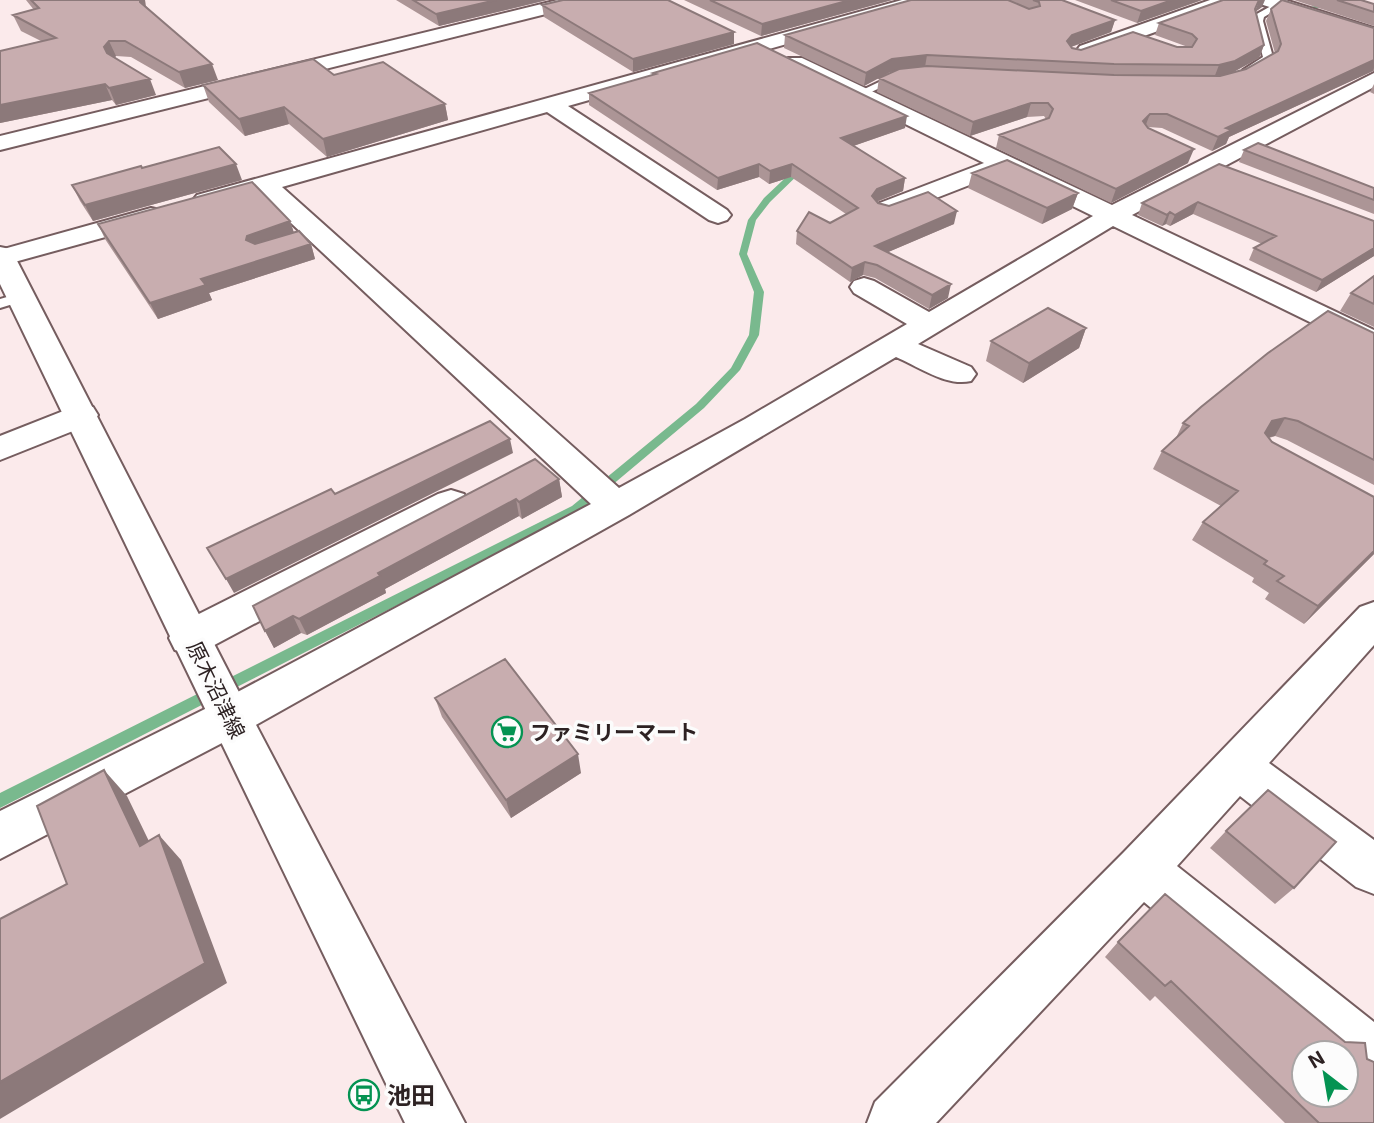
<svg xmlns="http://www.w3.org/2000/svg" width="1374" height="1123" viewBox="0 0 1374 1123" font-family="Inter,'Noto Sans JP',sans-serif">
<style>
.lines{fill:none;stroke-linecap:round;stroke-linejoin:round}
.stream{fill:#79b98e;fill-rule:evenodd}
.lane-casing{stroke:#755d5f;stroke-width:4}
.street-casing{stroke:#755d5f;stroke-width:4}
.secondary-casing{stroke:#755d5f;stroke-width:4}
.lane{fill:#fff;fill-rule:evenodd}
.street{fill:#fff;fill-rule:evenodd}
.secondary{fill:#fff;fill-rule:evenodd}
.wall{fill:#ac9596}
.shaded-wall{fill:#8c797a}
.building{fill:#c8adaf;stroke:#8c797a;stroke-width:2;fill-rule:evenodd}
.labels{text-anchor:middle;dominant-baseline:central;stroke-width:7;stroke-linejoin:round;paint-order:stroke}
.street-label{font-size:21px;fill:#2d2223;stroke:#fcfcfc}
.poi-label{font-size:21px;font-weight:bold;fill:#2d2223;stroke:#fcfcfc;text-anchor:start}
.near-poi-label{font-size:24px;font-weight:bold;fill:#2d2223;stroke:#fcfcfc;text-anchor:start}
</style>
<rect width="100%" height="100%" fill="#fbeaeb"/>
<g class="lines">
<path class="stream" d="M1337,0H1347L1295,14L1292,12Z
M800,164L807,166L770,202L756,220L747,254L764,292L759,335L740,370L704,408L580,512L0,808V793L572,506L696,404L731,368L749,335L754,292L739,254L748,220L764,198Z"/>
<g class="lane-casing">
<path id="lane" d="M1278,2L1286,4L1264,17L1263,21L1273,57C1268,66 1254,75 1243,74V70L1263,57L1253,21L1255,15Z
M898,73L907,75L865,95L856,93Z
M21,293L28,297L26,300L0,308V299Z"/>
</g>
<g class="street-casing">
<path id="street" d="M558,0H589L586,4L0,150V136Z
M902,0H931L928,4L568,106L727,210L731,215L727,220L718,223L709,220L547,112L282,187L619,488L745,419L907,324L854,293L850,287L854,281L864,278L874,281L929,312L1093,216L1003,172L895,214L886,217L877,214L873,209L877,204L984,163L788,66L785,62L788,58H802L1112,205L1374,73V87L1132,215L1374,330V351L1363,348L1113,226L918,344L971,367L976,374L971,381C947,387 919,367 896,357L629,515L245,731L0,859V811L213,705L591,504L259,193L206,208L197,205L193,200L197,195Z
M1210,0H1236L1233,4L1094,54H1080L1077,50L1080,46Z
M1257,0H1285L1374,28V40L1260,4Z
M151,208L160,210L164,216L160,222L0,266V250Z
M81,404L93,407L98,415L93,423L0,460V436Z
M451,490L464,494L469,503L464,512L205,650L190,654L175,650L169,638L175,626L438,494Z
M1374,602V645L1269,763L1374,840V894L1356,887L1240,796L1177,866L1374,1022V1073L1363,1077L1346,1070V1053H1324L1144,902L936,1123H867L875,1102L1124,852L1360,607Z"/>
</g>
<g class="secondary-casing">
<path id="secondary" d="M0,247L10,249L14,255L243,700L465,1123H405L0,284Z"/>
</g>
<use href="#lane" class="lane"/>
<use href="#street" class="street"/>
<use href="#secondary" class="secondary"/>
</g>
<path class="wall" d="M26,0H145L146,6L218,80L185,88L131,57L116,56L115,57L156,95L116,105L112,100L0,123V51L41,41L21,31L13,15L34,10Z
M396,0H547L439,26Z
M684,0H892L761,36Z
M911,0H1062L1115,20L1111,32L1071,47L1072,48L1081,50L1188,47L1155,35L1159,23L1262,7L1256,11L1264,45L1259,58L1229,74L1246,69L1275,53L1266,21L1271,9L1374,28V71H1373L1229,137L1226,144L1212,151L1162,128L1148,127L1188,163L1111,203L996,148L999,135L1046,119L1044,116L1027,117L970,136L877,92L879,78L894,72H890L864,86L784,48L785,35Z
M1075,0H1202L1137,23Z
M1294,0H1361L1374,4V26Z
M542,5L734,32V44L633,72L544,17Z
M653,73L905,128L853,146L905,178L903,191L877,202L878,203L954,224L888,252L948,298L929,309L875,278L863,275L850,282L796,244L797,231L830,223L846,214L791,177L769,184L759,177L717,190L589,105V93L653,75Z
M334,75L445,104L448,120L327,157L289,124L245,136L209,102L203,85Z
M1374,84V94L1370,92Z
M1244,150L1374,188V214L1239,162Z
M1219,164L1374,221V256L1316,292L1249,260L1254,248L1262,244L1193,214L1170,226L1166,224L1162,226L1138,215L1142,203Z
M142,168L242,180L93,221L80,201L72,185Z
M972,173L1078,193L1072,209L1042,224L968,188Z
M290,221L294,233L311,244L315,259L209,293L212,300L158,319L105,239L98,224Z
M1374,276V327L1340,311L1351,293Z
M1086,328L1079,348L1023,383L986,361L991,341Z
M1374,333V485L1287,440L1275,436L1269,438L1272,442L1374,497V554L1304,624L1265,599L1269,593L1252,582L1254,578L1192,540L1203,522L1221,506L1153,469L1162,451L1175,440L1183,423Z
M559,479L562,497L522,519L519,516L385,589L386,593L307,635L301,633L274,648L253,606Z
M435,698L581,773L511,818L442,717Z
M1226,831L1294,888L1275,904L1210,848Z
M1118,942L1374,1123H1285L1155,996L1150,1001L1105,957Z"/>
<path class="shaded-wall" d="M140,0H145L146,17Z
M496,0H547L439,26L436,14Z
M850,0H892L761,36L762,24Z
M1172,0H1202L1137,23L1141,11Z
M1259,0H1265L1262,7L1255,12Z
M1115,20L1111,32L1068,48L1067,41L1072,35Z
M734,32V44L633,72V59Z
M109,41L116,56L110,63L104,47Z
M1264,45L1259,58L1230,74L1214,78L1219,65Z
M927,55L925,67L890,72L864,86L866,73L892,59Z
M1374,60V68L1373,71L1229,137L1226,144L1212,151L1218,137L1226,128Z
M212,64L218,80L185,88L179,72Z
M150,79L156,95L116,105L109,88Z
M105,84L112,100L0,123V105Z
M1031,103L1027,117L970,136L973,122Z
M445,104L448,120L327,157L323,139Z
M284,107L289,124L245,136L239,119Z
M1150,114L1145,127L1143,121Z
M907,116L905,128L839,151L841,138Z
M1194,149L1188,163L1111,203L1116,189Z
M236,164L242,180L93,221L85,205Z
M759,164V177L717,190L718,178Z
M792,164L791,177L769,184L770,171Z
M905,178L903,191L875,202L872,196L877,189Z
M1078,193L1072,209L1042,224L1047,208Z
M1198,202L1193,214L1170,226L1175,215Z
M957,211L954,224L872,259L875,246Z
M1170,212L1166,224L1162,226L1167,215Z
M290,221L295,236L252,251L246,240L247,236Z
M311,244L315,259L209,293L212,300L158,319L150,303L201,279Z
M1374,248V256L1316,292L1322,280Z
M865,262L863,275L850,282L852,268Z
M951,284L948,298L929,309L932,295Z
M1086,328L1079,348L1023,383L1029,363Z
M1285,418L1275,436L1261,439L1272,421Z
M510,439L513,453L234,593L226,579Z
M559,479L562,497L522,519L519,502Z
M516,499L519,516L385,589L386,593L307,635L299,619L378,573Z
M1374,551V554L1304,624L1318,606Z
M293,616L301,633L274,648L265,631Z
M578,754L581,773L511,818L506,800Z
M104,770L127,796L163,870L140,846Z
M159,835L181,860L227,983L0,1119V1082Z"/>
<path class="building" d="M31,0H140V2L212,64L179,72L125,41H109L104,47L107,53L150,79L109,88L105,84L0,105V51L56,38L13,15L39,8Z
M413,0H496L436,14Z
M563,0H668L734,32L633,59L542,5Z
M710,0H850L762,24Z
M911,0H1008L1029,9L1040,6L1039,2L1033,0H1062L1115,20L1072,35L1067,41L1072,48L1081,50L1133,32L1177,47H1192L1197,39L1192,34L1159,23L1223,0H1259L1255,9L1264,45L1235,61L1219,65L1114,64L927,55L892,59L866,73L785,35Z
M1111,0H1172L1141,11Z
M1282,0L1374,28V60L1226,128L1232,130L1218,137L1167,114H1150L1143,121L1148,128L1194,149L1116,189L999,135L1049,118L1053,109L1048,103H1031L973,122L879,78L899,69L927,66L1114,75L1220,76L1246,69L1278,51L1281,44L1271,9Z
M1337,0H1361L1374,4V12Z
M757,43L907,116L841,138L905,178L877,189L872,196L878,203L889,206L928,192L957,211L875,246L951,284L932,295L877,265L865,262L852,268L797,231L809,212L830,223L858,208L792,164L770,171L759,164L718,178L589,93L656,74L653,73Z
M313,59L334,75L383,62L445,104L323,139L284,107L239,119L203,85Z
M1258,143L1374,188V200L1244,150Z
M219,147L236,164L85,205L72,185L141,166L142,168Z
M1007,160L1078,193L1047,208L972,173Z
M1219,164L1374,221V248L1322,280L1254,248L1276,236L1198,202L1175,215L1170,212L1167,215L1142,203Z
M252,182L290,221L247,236L246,240L255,244L299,231L311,244L201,279L206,285L150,303L98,224Z
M1374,276V304L1351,293Z
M1048,308L1086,328L1029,363L991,341Z
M1328,311L1374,333V460L1298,421L1285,418L1272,421L1265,433L1272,442L1374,497V551L1318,606L1277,581L1284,576L1264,564L1267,561L1203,522L1238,491L1162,451L1189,426L1183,423L1201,407L1268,353Z
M490,421L510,439L226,579L207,548L331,489L335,494Z
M535,459L559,479L519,502L516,499L378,573L380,576L299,619L293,616L265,631L253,606Z
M505,659L578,754L506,800L435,698Z
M104,770L140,846L159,835L205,963L0,1082V919L67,884L37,806Z
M1268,790L1336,842L1294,888L1226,831Z
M1165,894L1345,1042L1365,1043L1367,1059L1374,1062V1123H1319L1171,981L1165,986L1118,942ZM1304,1053H1346V1095H1304Z"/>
<defs>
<g id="supermarket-ring" transform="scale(1.575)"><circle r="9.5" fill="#fcfcfc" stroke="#049352" stroke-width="1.5"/><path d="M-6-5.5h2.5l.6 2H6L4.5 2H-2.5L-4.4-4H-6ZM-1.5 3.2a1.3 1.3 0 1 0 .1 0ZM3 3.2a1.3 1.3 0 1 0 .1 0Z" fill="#049352"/></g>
<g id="bus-ring" transform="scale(1.575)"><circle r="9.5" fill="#fcfcfc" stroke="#049352" stroke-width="1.5"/><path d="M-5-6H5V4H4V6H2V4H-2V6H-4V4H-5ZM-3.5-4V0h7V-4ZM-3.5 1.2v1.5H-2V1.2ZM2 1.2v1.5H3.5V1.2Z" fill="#049352"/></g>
</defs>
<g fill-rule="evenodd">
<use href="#supermarket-ring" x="507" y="732"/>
<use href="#bus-ring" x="364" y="1095"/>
</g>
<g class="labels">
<g class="street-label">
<text transform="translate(216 690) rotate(64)">原木沼津線</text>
</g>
<g class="poi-label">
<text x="530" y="732">ファミリーマート</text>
</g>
<g class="near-poi-label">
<text x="387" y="1095">池田</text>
</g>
</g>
<g transform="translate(1325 1074) rotate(329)"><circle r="33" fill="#fcfcfc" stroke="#a9a5a5" stroke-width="2"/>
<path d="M0-5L12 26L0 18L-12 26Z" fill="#049352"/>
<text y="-10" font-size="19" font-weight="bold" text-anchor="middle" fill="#2d2223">N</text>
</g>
</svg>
